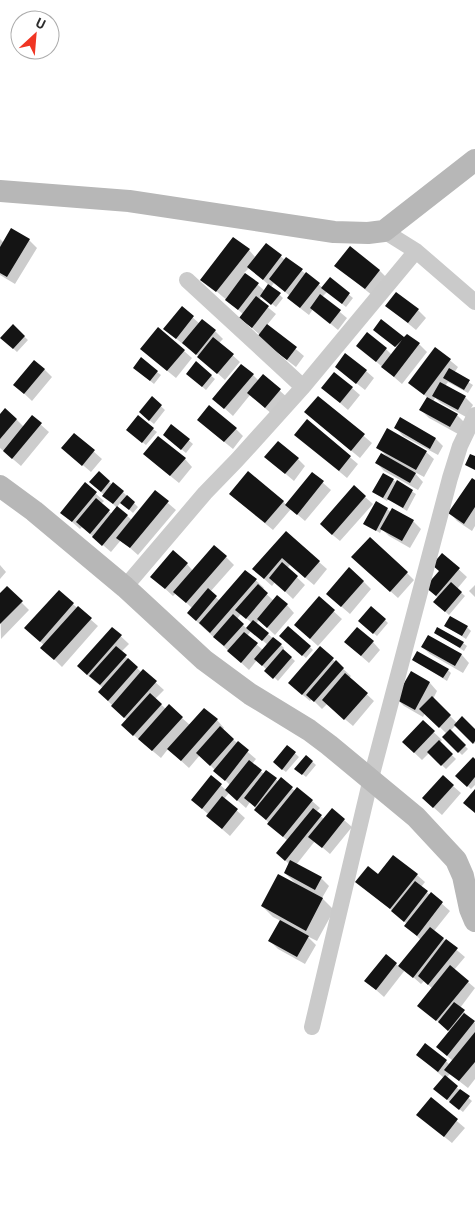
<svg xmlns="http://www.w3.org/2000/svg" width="475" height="1206" viewBox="0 0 475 1206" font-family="'Titillium Web',sans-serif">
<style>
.shadow{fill:#0003;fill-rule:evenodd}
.building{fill:#141414}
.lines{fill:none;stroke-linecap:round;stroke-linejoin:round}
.street{stroke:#cacaca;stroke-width:16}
.secondary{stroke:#b7b7b7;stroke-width:22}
</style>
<rect width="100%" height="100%" fill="#fff"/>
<path class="shadow" d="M0,239L4,243L29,240L37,248L15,284L0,275Z
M266,244L285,260L286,258L323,288L330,279L353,298L346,307L327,292L322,297L347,318L338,330L313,309L309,315L296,305L288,298L290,296L274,283L271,287L283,298L276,307L262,296L259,300L276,314L267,325L304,356L296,367L266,344L260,335L241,318L243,314L202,279L249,250L256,258ZM249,268L269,285L265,291L244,273Z
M336,266L379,270L387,278L373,296Z
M387,306L418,310L426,318L416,330Z
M182,308L200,324L203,321L215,331L223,339L219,343L240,362L225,380L185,344L184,345L173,336Z
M13,326L28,340L17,352L2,338Z
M378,334L419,344L427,352L402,384L357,345L386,349L392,355L397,348Z
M435,348L458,367L454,373L473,385L468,393L448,382L445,386L465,397L473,405L466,417L441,403L435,398L433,402L457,415L465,423L458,434L429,418L421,410L428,398L410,383Z
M184,351L192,358L176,378L149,356Z
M196,363L215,379L206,390L191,377Z
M336,367L366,371L374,378L365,390Z
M44,369L52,377L32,401L15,385Z
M138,371L157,372L161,375L154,384Z
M253,375L259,381L263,376L288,398L273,415L250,395L233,416L222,406Z
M323,388H352L360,395L348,410Z
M318,397L372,443L360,458L314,420Z
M152,398L165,410L154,424L144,416Z
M0,416L17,420L24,427L32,417L49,432L21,466L0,448Z
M307,421L358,464L347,478L304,442Z
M172,426L193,444L186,453L168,438Z
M206,427L236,429L243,436L233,449Z
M396,428L436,439L443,446L438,455L403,436Z
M153,429L157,432L146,445L131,433Z
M74,434L102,459L91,472L71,455Z
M378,447L426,452L434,459L424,477L413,471L423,482L418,490L384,471L377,463L388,458Z
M185,459L192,467L179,483L152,461Z
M298,459L305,466L294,481L274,464Z
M313,474L331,490L305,521L291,509L273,530L238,501H283L286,505Z
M393,480L416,494L407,511L388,499L387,501L373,492Z
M475,481V526L472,531L457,521L450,513Z
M109,482L123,492L138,507L133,513L121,502L117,507L132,520L155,492L176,510L138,555L121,540L111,552L82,527L80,529L62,513L85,484L104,501L101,504L112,514L117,508L94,485Z
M365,497L373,504L340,541L329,532Z
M387,509L391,512L413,521L421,529L410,548L389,536L382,529L380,533L364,523Z
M286,533L327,569L314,585L290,565L287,568L305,585L293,599L275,582L272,586L262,577Z
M443,555L467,577L457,589L465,596L449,615L438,605V598L427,587L440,571Z
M226,557L234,565L210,592L220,601L246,571L264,588L262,590L274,601L287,605L294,613L275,635L259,620L256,624L281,645L284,648L283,650L295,661L278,681L257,660L249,670L192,617V608L176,593L173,596L160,584L187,564L193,571ZM241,614L252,623L247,629L237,619ZM251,631L268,645L263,650L247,636Z
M0,565L6,572L0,579Z
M361,565L407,573L414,580L398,598Z
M363,581L371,589L350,614L335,601Z
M475,585V597L469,591Z
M7,588L29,610L1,639L0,595Z
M59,592L98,626L62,667L50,655L44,645L34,636Z
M319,598L342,619L318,646L295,625Z
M385,620L388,623L377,636L363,624Z
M446,626L467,627L471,631L466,639Z
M112,628L129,644L121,652L142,673L143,671L164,690L155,699L166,709L182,718L190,725L217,720L224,728L222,730L256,759L252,764L264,774L266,771L279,782L281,779L295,791L312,801L320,808L316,812L324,819L344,820L352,827L330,854L315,841L296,865L321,878L329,886L322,898L334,910L317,941L307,936L316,945L305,964L278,949L270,941L281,921L273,917L262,906L296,884L285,873L290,865L278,853L288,841L276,831L250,802L246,808L229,793L224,799L245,818L230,836L215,823L207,816L208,814L192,800L211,777L226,790L230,785L200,755L189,768L168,749L161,758L130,732L127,720L107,700L103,688L86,674Z
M436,633L463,643L467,646L464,651Z
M428,636L462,655L469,663L463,673L430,654L422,647Z
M284,640L310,647L313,650L306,658Z
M373,642L380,650L369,663L353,649Z
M320,648L351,676L349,678L374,701L353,726L327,704L322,709L312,699L310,701L298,691Z
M414,660L448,670L451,673L447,681Z
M411,673L430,683L437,691L433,699L457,723L475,730V744L456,725L450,731L468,749L462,755L444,737L447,734L425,713L423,717L404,706L397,699Z
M423,722L442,740L439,743L456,759L446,769L429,753L422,760L403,742Z
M287,746L299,757L286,772L278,766Z
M306,756L316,765L306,777L300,772Z
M475,761V785L471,789L457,776Z
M453,786L461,793L442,815L432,806Z
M417,875L425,882L421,887L430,895L431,894L450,911L434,931L465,957L454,970L475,988L460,1008L475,1023V1079L468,1088L450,1074L446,1078L472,1101L463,1112L439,1093L444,1078L417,1054L446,1061L450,1065L453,1061L446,1055L451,1032L419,1006L433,989L424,981L421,984L405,970L384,997L366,981L396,964L399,967L421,940L406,926L407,924L394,912L365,889L378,876Z
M431,1099L465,1128L452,1143L426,1122Z"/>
<path class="building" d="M11,228L30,239L7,277L0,273V247Z
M233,237L250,249L216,292L200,280Z
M266,243L282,255L263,280L247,267Z
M350,246L380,270L365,289L334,266Z
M286,257L303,269L285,292L269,279Z
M306,272L320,283L300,308L287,298Z
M245,273L259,283L238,310L225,300Z
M330,277L350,293L342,304L321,288Z
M268,284L281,293L271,305L260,296Z
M396,292L419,309L408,323L385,306Z
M320,294L341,310L330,324L310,308Z
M256,296L269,306L252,328L239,318Z
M182,306L194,316L176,339L163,329Z
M202,319L216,330L196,355L182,343Z
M381,319L404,337L407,334L420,343L394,377L381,367L402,340L395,347L373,330Z
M13,324L25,336L13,349L0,338Z
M267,324L297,347L287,360L257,337Z
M158,327L185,350L167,371L140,349Z
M367,332L387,348L376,362L356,346Z
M213,337L234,354L217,374L197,357Z
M435,347L451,359L424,395L408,383Z
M345,353L367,370L356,384L335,367Z
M141,357L158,371L150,381L133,368Z
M34,360L45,369L24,394L13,385Z
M196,361L212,375L202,387L186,374Z
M241,364L254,374L224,409L212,399Z
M449,368L470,380L464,390L443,378Z
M334,372L353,387L340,403L321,388Z
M263,374L281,389L265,408L247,393Z
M440,382L466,396L458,410L432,396Z
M152,396L162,405L149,421L139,412Z
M318,396L365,434L351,451L304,412Z
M427,397L458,414L450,427L419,410Z
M209,405L237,428L224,442L197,420Z
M5,408L17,419L0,439V414Z
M32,415L42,423L12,459L3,451Z
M138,415L154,428L142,443L126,430Z
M400,417L436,438L430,449L394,428Z
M307,419L351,456L339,471L294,435Z
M171,424L190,439L181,450L163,435Z
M387,428L427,451L416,470L376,448Z
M74,433L95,450L82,466L61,448Z
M158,436L186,458L170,476L143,454Z
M278,441L299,458L285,474L264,457Z
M381,453L416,473L410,483L375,463Z
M470,454L475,456V470L465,465Z
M99,471L110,481L101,492L89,482Z
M248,471L284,501L265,523L229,494Z
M312,472L324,481L297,515L285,505Z
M383,473L394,479L383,498L372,492Z
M472,478L475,480V507L464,524L448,513Z
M397,480L413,490L403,508L387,499Z
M85,482L97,492L72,522L60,513Z
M113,482L124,491L113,504L102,496Z
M354,485L366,496L332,535L320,524Z
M155,490L169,501L130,548L116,538Z
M127,495L135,502L129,510L120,503Z
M96,498L110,510L90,534L76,522Z
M376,501L388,508L376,531L363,524Z
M117,506L128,515L102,546L92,537Z
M392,508L414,520L402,541L380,529Z
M286,531L320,561L305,578L282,558L264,579L252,569Z
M370,537L408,572L390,592L351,557Z
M214,545L227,556L186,603L173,592Z
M173,550L188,563L165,589L150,577Z
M442,553L460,568L436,596L425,587L439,571L432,565Z
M282,562L298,576L285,592L269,578Z
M349,567L364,581L341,607L326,594Z
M245,570L257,579L210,633L199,623Z
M451,582L462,592L445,612L433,602Z
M258,584L268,593L246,619L235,610Z
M7,586L23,601L0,624V593Z
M208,588L217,596L196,621L187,613Z
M59,590L74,603L40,642L24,628Z
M277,595L288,604L267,628L257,619Z
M319,596L335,610L310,639L294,625Z
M78,606L92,618L54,660L40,648Z
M371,606L386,619L373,634L358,621Z
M233,614L244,624L224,646L213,637Z
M450,616L468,626L462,636L444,626Z
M253,620L269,633L262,641L246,628Z
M288,626L311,646L302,656L279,636Z
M112,627L122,635L87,675L77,666Z
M357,627L374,641L361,656L344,642Z
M437,627L464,642L460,648L434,633Z
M244,632L258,643L241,663L227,651Z
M428,635L462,654L455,666L421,647Z
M273,637L282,644L262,666L254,659Z
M116,646L127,655L100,685L89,676Z
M320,646L334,658L302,695L288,683Z
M283,649L292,657L273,679L264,671Z
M417,651L449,669L443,678L412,660Z
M128,658L138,667L108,701L98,692Z
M336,660L344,668L314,702L306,695Z
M143,669L157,681L124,718L111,706Z
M411,671L430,682L415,710L395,699Z
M345,673L368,693L344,720L322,700Z
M150,693L162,704L133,736L121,725Z
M432,696L451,715L439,728L419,709Z
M169,704L183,717L152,751L138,739Z
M204,708L218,719L181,761L167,749Z
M462,716L475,729V741L473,744L454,725Z
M423,720L435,731L414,753L402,742Z
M220,726L234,739L210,766L196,753Z
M450,729L466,745L458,753L442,737Z
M439,740L453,754L441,766L427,752Z
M238,741L249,750L225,781L213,771Z
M287,745L296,752L282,770L273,762Z
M306,755L313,761L302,775L294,769Z
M473,757L475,759V777L467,787L455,776Z
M249,760L262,770L237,801L225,790Z
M266,770L277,778L255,807L244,798Z
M211,775L222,784L202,809L191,800Z
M443,775L454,785L433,808L422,798Z
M281,777L293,787L266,820L254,810Z
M297,787L313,800L283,837L267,824Z
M475,789V813L463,803Z
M222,796L238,809L222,829L206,816Z
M313,808L322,815L285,861L276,853Z
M332,808L345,819L322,848L308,837Z
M393,855L418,874L390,909L355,882L368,866L378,874Z
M290,860L322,877L315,890L284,873Z
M278,874L323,898L306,931L261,906Z
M415,881L428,891L404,922L391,911Z
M431,892L443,902L417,936L404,926Z
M280,920L309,936L297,957L268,941Z
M430,927L444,938L413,978L398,966Z
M446,939L458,948L428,985L418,976Z
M386,954L397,963L376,990L364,981Z
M450,965L469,981L436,1021L417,1006Z
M454,1002L465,1010L448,1031L438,1022Z
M464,1013L475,1021L447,1056L436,1047Z
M475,1032V1062L459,1081L444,1070Z
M425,1043L447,1060L438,1072L416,1055Z
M445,1075L458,1086L447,1100L433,1089Z
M460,1089L470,1096L459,1110L449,1102Z
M431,1097L458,1119L444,1137L416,1115Z"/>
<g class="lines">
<path class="street" d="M384,231L416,251L475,302
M187,280L303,387
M125,587L205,493L237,460L303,387L416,251
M312,1027L371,778L450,478L460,446L475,415"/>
<path class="secondary" d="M0,191L129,201L334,232L368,233L384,231L475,160
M0,486L34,511L125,587L204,660L250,694L309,730L329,745L416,817L456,860L463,876L470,909L475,921"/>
</g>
<g transform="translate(35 35) rotate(26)"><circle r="24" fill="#ffffff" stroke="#ababab"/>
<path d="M0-4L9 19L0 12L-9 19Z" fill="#f03523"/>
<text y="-8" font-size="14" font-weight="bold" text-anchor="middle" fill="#2d2d2d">U</text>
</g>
</svg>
